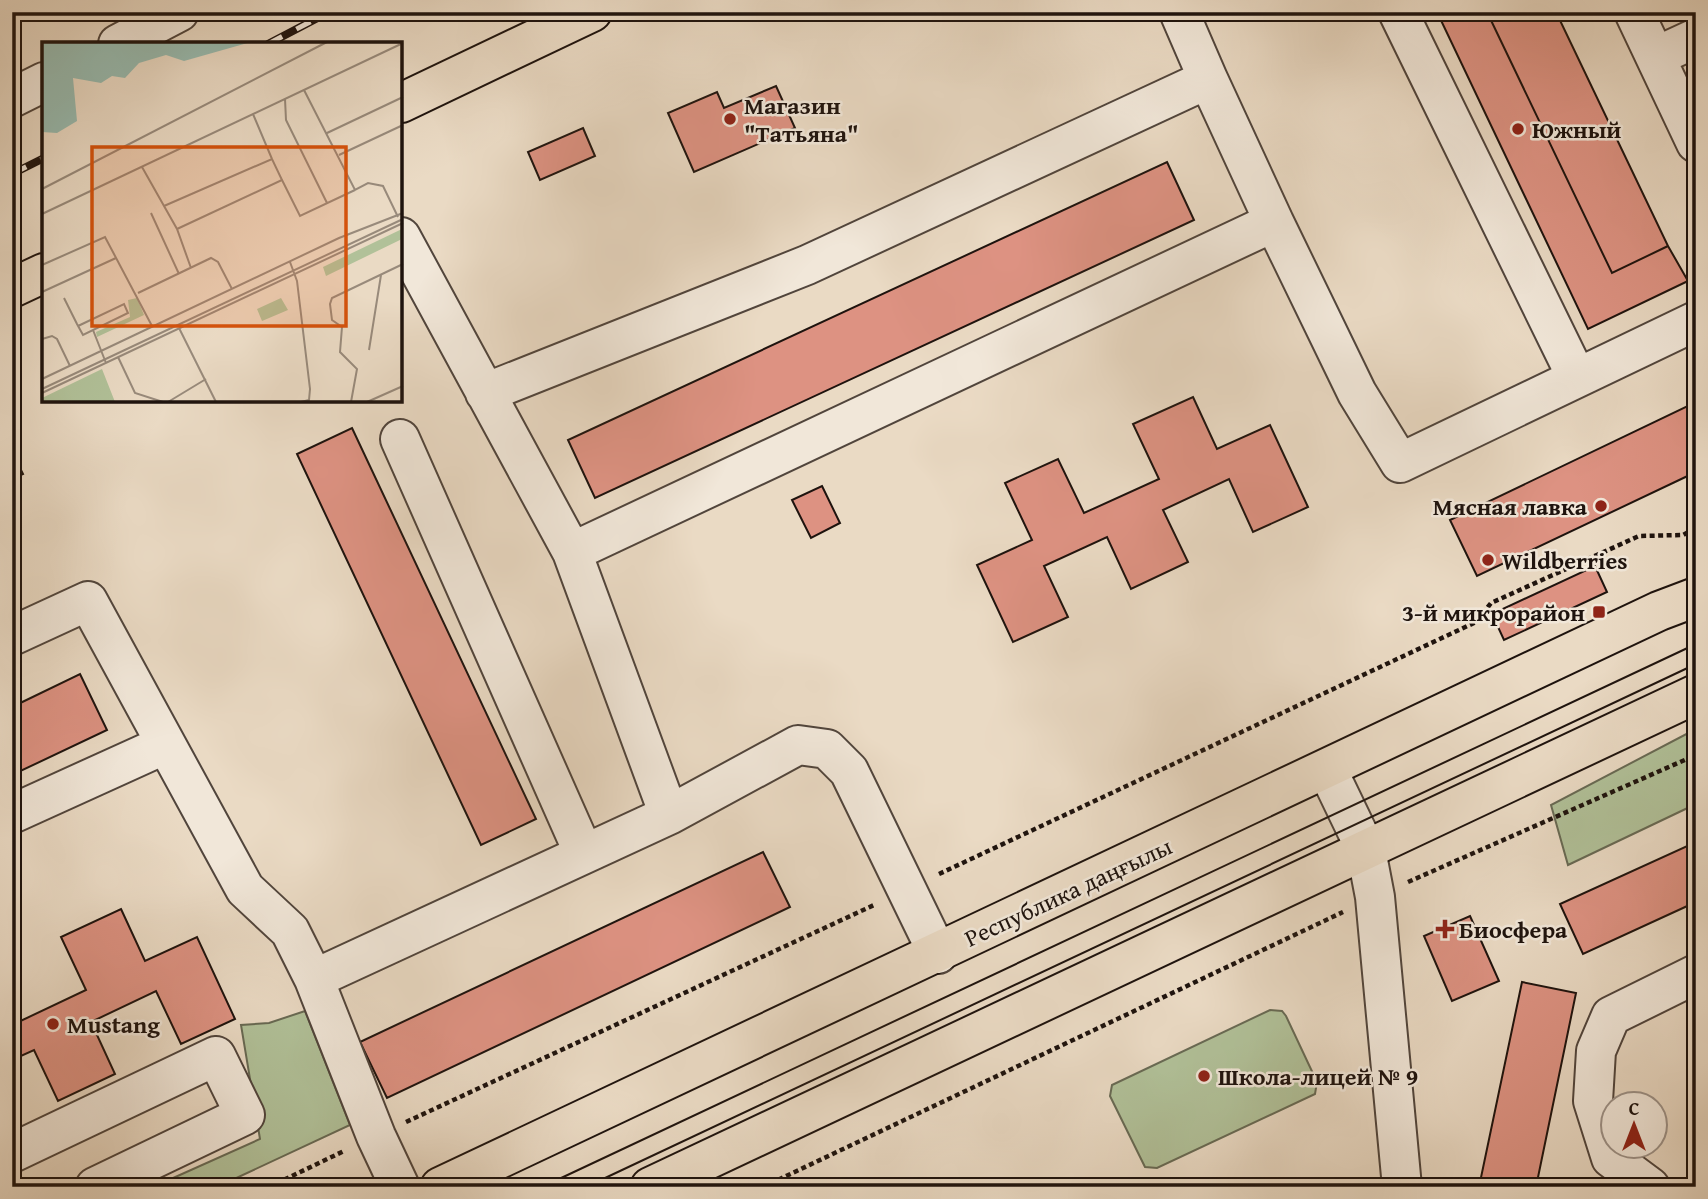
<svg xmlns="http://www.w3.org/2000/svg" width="1708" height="1199" viewBox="0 0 1708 1199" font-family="'Gentium Book Plus',serif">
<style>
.green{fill:#b1c199;stroke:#686a54;stroke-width:2}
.building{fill:#dd9282;stroke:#1e130e;stroke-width:2}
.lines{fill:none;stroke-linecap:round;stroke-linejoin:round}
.minor-casing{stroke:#51453c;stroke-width:42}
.major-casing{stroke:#1e130e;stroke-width:42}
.path{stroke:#1e130e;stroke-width:4.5;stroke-dasharray:5 3.5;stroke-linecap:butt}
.minor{stroke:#f1e7d9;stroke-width:38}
.major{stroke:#eadac4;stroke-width:38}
.tram{stroke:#1e130e;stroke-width:2}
.rail-casing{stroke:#1e130e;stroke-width:8}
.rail{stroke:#f1e7d9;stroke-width:5;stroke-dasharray:16;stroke-linecap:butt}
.poi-dot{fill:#8f2418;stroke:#f1e7d9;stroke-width:2.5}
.labels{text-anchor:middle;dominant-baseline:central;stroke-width:5;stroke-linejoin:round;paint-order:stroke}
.poi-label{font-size:24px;font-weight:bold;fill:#1e130e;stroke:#f1e7d9;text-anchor:start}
.street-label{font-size:24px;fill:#1e130e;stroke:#f1e7d9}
.inset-road{fill:none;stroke:#988a7b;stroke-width:2}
.view{fill:#d4520c;fill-opacity:0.15;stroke:#d4520c;stroke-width:3.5}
.inset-edge{fill:none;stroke:#1e130e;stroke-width:3.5}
</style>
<rect width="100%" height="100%" fill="#eadac4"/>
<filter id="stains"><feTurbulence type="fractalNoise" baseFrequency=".00286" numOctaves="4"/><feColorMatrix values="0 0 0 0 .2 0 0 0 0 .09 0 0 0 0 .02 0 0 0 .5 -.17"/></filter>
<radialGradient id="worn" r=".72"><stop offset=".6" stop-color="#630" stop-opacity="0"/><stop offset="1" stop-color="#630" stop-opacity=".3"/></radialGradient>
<path class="green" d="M1696,729V804L1568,865L1551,805Z
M1270,1010L1282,1011L1286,1016L1317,1082L1315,1094L1157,1168L1145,1167L1110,1096L1112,1085Z
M305,1011L350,1125L217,1187H153L260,1139L241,1025L269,1023Z"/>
<path class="building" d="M1437,12H1487L1612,273L1668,246L1688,281L1588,329Z
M1487,12H1556L1668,246L1612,273Z
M776,86L795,128L694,172L668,113L717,92L724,108Z
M583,128L595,156L540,180L528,152Z
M1167,162L1194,220L595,498L568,440Z
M1193,397L1217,449L1270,425L1308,507L1253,532L1229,479L1163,510L1188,562L1131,589L1107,537L1044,566L1068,617L1013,642L977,565L1032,540L1005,483L1058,459L1084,513L1159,479L1133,424Z
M1696,402V472L1477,576L1450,520Z
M352,428L536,819L481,845L297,454Z
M12,452L23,474L12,479Z
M822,486L840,523L811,538L792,500Z
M1595,566L1607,592L1504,640L1492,614Z
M80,674L107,730L12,775V707Z
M1696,842V902L1583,954L1560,904Z
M763,852L790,907L387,1098L360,1042Z
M121,909L145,961L197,937L235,1019L181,1044L156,991L91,1022L115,1074L58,1101L34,1050L12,1060V1025L86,990L61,937Z
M1470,916L1499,981L1452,1001L1424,936Z
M1522,982L1576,993L1536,1187H1479Z"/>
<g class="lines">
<g class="minor-casing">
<path id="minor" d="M1179,12L1208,79
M1398,12L1577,378
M1634,12L1696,143
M118,44L179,12
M1657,56L1696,38
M12,98L44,82
M1274,222L1357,393L1400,463L1696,321
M401,237L572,552L669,815
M485,393L807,265L1208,79L1274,222L572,552
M400,439L584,854
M12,636L88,601L245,889L290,931L314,979L376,1136L400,1187
M1327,769L1366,850L1375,897L1402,1187
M12,814L164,745
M314,979L669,815L798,745L827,749L849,771L938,954
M12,1153L216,1056L245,1115L95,1187
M1650,1187L1611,1158L1593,1101L1596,1051L1611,1016L1696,974"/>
</g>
<g class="major-casing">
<path id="major" d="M401,103L592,12
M12,288L44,273
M440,1187L1659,611L1696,597
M650,1187L1696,694"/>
</g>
<path class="path" d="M939,874L1476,622L1491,603L1639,536L1683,535L1696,528
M1408,882L1696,755
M406,1122L874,905
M269,1187L344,1151
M763,1187L1343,912"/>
<use href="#minor" class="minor"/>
<use href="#major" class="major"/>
<path class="tram" d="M542,1187L1696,644
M586,1187L1696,664"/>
<g class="rail-casing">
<path id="rail" d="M268,44L329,12
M12,174L44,158"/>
</g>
<use href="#rail" class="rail"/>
</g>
<g class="poi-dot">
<circle cx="730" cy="119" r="7"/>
<circle cx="1518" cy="129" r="7"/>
<circle cx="1601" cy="506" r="7"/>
<circle cx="1488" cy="560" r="7"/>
<rect x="1592" y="605" width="14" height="14" rx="3.5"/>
<path d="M1441.5 918.5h7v7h7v7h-7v7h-7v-7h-7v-7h7z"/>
<circle cx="53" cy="1024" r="7"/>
<circle cx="1204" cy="1076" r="7"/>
</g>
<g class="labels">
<g class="poi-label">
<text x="744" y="105">Магазин<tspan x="744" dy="28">"Татьяна"</tspan></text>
<text x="1532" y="129">Южный</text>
<text x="1587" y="506" text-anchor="end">Мясная лавка</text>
<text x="1502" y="560">Wildberries</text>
<text x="1585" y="612" text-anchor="end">3-й микрорайон</text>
<text x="1459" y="929">Биосфера</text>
<text x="67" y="1024">Mustang</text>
<text x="1218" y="1076">Школа-лицей № 9</text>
</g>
<g class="street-label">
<text transform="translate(1068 892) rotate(-25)">Республика даңғылы</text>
</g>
</g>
<g transform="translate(42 42)">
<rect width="360" height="360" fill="#eadac4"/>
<path d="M360,187V197L284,234L281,225ZM95,256L102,273L55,295L54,290L88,275L86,258ZM239,256L246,268L220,279L215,267ZM60,327L73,360H0V356Z" fill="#b1c199"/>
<path d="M0,0H209L142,19L124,13L97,21L83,36L70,34L59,41L31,36L35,79L15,91L0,90Z" fill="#98bbb0"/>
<path class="inset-road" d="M262,48L313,148L326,141L341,144L356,175M243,57L244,78L285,161M211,72L230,117M285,91L361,55M297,113L361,83M100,125L135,187L149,226M240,138L258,174L313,148M0,147L285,0M122,164L230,117L240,138L135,187M109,171L137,232M0,172L361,1M248,220L255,239L268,347L267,358L259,360M0,223L63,195L110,284M0,250L74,216M96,251L169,216L176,220L190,247M22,256L35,282L41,293L86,271L82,262L36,284M137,286L174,360M51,288L64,321M0,297L10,294L15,297L28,324M327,308L339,233M76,315L93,351L121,360M0,337L297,196L361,171M0,347L361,177M0,351L361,181M126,360L164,337M309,360L315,327L298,310L300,285L290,278L288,262L290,256L361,222M325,360L361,344"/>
<path class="view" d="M50,105H304V284H50Z"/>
<rect width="360" height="360" class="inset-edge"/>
</g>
<rect width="1708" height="1199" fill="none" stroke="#eadac4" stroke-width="42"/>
<rect x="14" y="14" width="1680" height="1171" fill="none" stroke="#1e130e" stroke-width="3.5"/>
<rect x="21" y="21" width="1666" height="1157" fill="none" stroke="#1e130e" stroke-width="2"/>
<g transform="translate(1634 1125)"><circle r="33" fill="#f1e7d9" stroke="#9d9288" stroke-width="2"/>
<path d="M0-5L12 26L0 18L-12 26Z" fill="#8f2418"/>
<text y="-10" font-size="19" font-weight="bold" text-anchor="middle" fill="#1e130e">С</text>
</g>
<rect width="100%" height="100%" filter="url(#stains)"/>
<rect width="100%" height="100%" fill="url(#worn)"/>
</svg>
